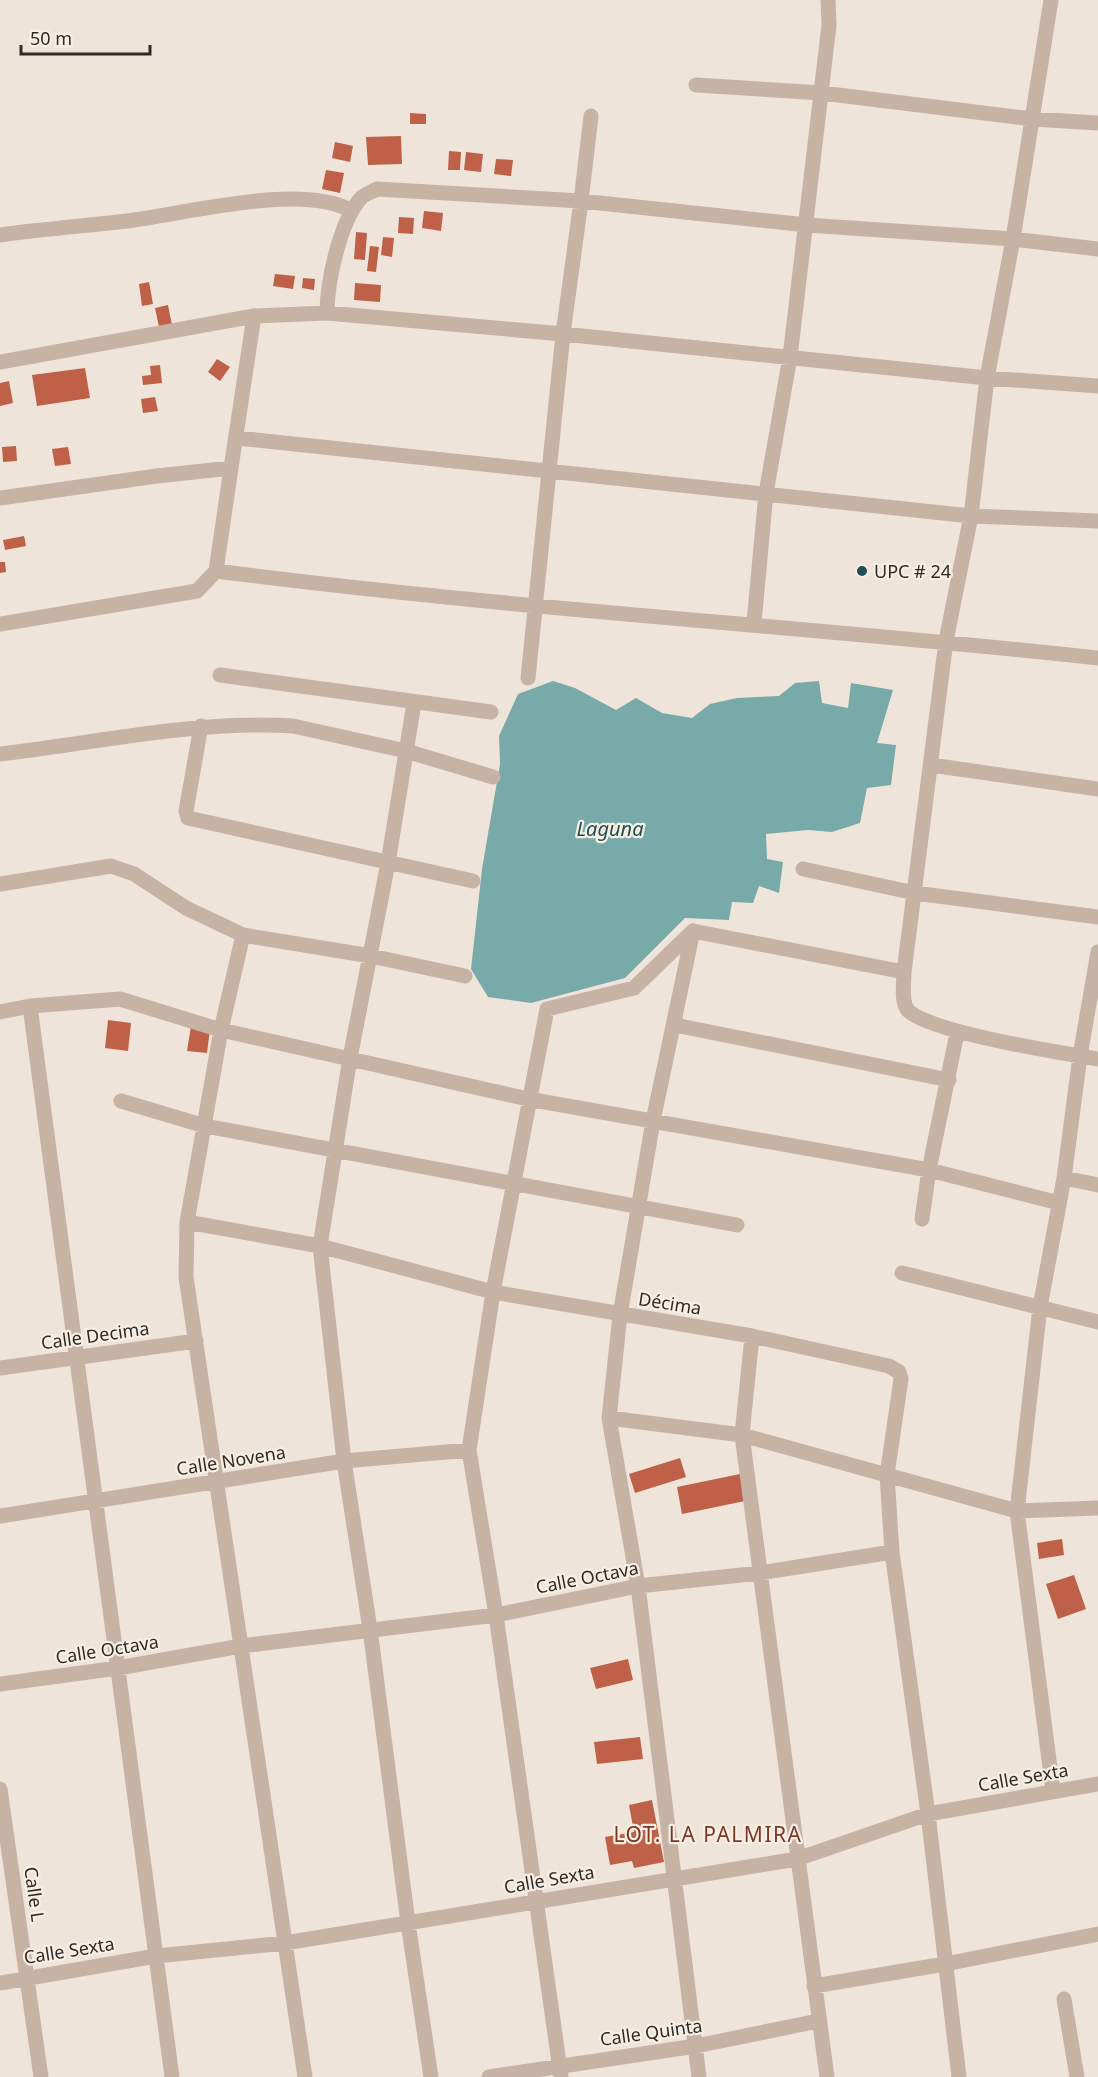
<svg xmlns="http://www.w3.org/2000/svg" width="1098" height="2077" viewBox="0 0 1098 2077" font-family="'Noto Sans',sans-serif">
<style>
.water{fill:#79aaaa}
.building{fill:#be6148}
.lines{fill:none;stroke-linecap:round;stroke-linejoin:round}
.street{stroke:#c6b3a6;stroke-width:15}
.poi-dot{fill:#1f4f51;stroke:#f7eee4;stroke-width:2}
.labels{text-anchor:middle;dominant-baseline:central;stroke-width:4.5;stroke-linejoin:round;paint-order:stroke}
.poi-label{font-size:18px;fill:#332a26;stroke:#f7eee4;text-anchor:start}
.street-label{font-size:18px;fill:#332a26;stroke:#f7eee4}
.water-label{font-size:20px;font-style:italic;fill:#1f4f51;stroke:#f7eee4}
.quarter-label{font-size:21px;letter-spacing:1.5px;fill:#7c3725;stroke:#f7eee4}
</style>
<rect width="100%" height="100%" fill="#efe4d9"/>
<path class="water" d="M553,681L575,688L616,710L636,698L662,713L692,718L710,704L737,698L779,696L795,683L819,681L822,703L848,708L851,683L893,690L877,743L896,745L891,785L867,788L860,823L832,832L808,830L766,834L767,859L783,862L779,893L759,886L753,903L732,902L729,920L685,918L625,978L531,1003L488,997L471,969L482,869L500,764L499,736L518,694Z"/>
<path class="building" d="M410,113L426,114V124H410Z
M401,136L402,164L368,165L366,137Z
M335,142L353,146L350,162L332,158Z
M449,151L461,152L460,170H448Z
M466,152L483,154L481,172L464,170Z
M496,159L513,160L511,176L494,174Z
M326,170L344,173L340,193L322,189Z
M424,211L443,213L441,231L422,228Z
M399,217L414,218L413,234L398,233Z
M356,232L367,233L365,260L354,259Z
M383,237L394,238L392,257L381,255Z
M370,246L379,247L376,272L367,271Z
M275,274L295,276L293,289L273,286Z
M303,278L315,279L314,290L302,288Z
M149,282L153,304L142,306L139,284Z
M355,283L381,285L380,302L354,300Z
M168,305L172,325L159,327L155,308Z
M217,359L230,367L220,381L208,372Z
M160,365L162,383L143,385L142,376L151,375L150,366Z
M85,368L90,398L37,406L32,375Z
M9,381L13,403L0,406V383Z
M155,397L158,411L143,413L141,399Z
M16,446L17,461L3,462L2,447Z
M68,447L71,464L55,466L52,449Z
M24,536L26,546L5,550L3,540Z
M0,562H5L6,572L0,573Z
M108,1020L131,1023L128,1051L105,1048Z
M191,1026L210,1029L207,1053L187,1051Z
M680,1458L686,1477L635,1493L629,1474Z
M740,1474L745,1501L682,1514L677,1487Z
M1062,1539L1064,1555L1039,1559L1037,1543Z
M1074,1575L1086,1609L1058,1619L1046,1584Z
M628,1659L633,1680L596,1689L590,1668Z
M640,1737L643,1759L597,1764L594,1742Z
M652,1800L664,1862L634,1868L632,1861L610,1865L605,1837L634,1832L629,1805Z"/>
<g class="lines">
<path class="street" d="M1051,0L1013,239L987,378L971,516L946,641L904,972C904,982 901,1000 907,1009C921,1031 1067,1054 1098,1059
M696,85L822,93L1032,119L1098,123
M0,235C42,229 85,226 127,221C186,214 300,182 352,211
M327,313C327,282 340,221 361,198C365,194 372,192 377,189L581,201L591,116
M0,362L254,316L327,313L563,334L987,378L1098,386
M238,438L971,516L1098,521
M231,468L254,316
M0,498L157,476L231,468L216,571L197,591L0,624
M216,571C509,609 804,626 1098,658
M754,623L766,493L790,357L829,25L828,0
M220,675L491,712
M528,678L563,334L581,201L807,225L1013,239L1098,249
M414,703L388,863L350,1058L320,1246L344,1461L370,1629L408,1923L431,2077
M201,726L186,811L188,818L473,881
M0,754C97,743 195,720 293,726L406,751L493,777
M931,765L1098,789
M803,869L915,893L1098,917
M0,884L111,866L134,874L186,908L243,935L221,1030L187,1222L186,1277L305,2077
M693,931L653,1121L620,1315L609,1418L638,1586L699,2077
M693,931L904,972
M243,935L371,956L465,976
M30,1006L172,2077
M0,1012L30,1006L120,999L221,1030L528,1099L929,1170L1059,1203
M675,1025L949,1080
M121,1101L205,1126L737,1225
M1064,1178L1098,1185
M922,1219L929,1170L957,1033
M187,1222L320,1246L493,1292L752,1336L889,1366L899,1372L901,1379L887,1475L742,1435L609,1418
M902,1273L1098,1322
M752,1336L742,1435L827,2077
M0,1368L196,1341
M0,1516L344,1461L469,1450
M892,1552L928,1814L959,2077
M0,1684L118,1668L241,1646L496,1615L638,1586L760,1573L892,1552L887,1475L1017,1511L1098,1508
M0,1789L41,2077
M1053,1791L1017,1511L1040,1307L1064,1178L1080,1056L1098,952
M0,1983L156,1956L285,1943L797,1859L928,1814L1098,1784
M814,1986L945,1964L1098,1934
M1064,1999L1077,2077
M489,2077L696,2046L818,2021
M561,2077L496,1615L469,1450L493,1292L547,1009L634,988L693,931"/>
</g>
<circle class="poi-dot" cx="862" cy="571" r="6"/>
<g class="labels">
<g class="poi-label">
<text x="874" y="571">UPC # 24</text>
</g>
<g class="street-label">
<text transform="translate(670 1303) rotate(9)">Décima</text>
<text transform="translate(95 1335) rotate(-8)">Calle Decima</text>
<text transform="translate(231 1460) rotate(-9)">Calle Novena</text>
<text transform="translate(587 1577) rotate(-11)">Calle Octava</text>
<text transform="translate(107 1649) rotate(-9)">Calle Octava</text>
<text transform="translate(1023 1777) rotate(-10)">Calle Sexta</text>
<text transform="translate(549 1879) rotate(-10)">Calle Sexta</text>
<text transform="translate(35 1894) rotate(82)">Calle L</text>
<text transform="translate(69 1950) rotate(-9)">Calle Sexta</text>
<text transform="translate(651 2032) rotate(-8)">Calle Quinta</text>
</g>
<g class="water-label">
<text x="610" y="828">Laguna</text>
</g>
<g class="quarter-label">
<text x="708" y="1834">LOT. LA PALMIRA</text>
</g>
</g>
<path d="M21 45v9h129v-9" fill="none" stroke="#332a26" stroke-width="3"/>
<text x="30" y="45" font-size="18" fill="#332a26" stroke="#f7eee4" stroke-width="4.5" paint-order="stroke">50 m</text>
</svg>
